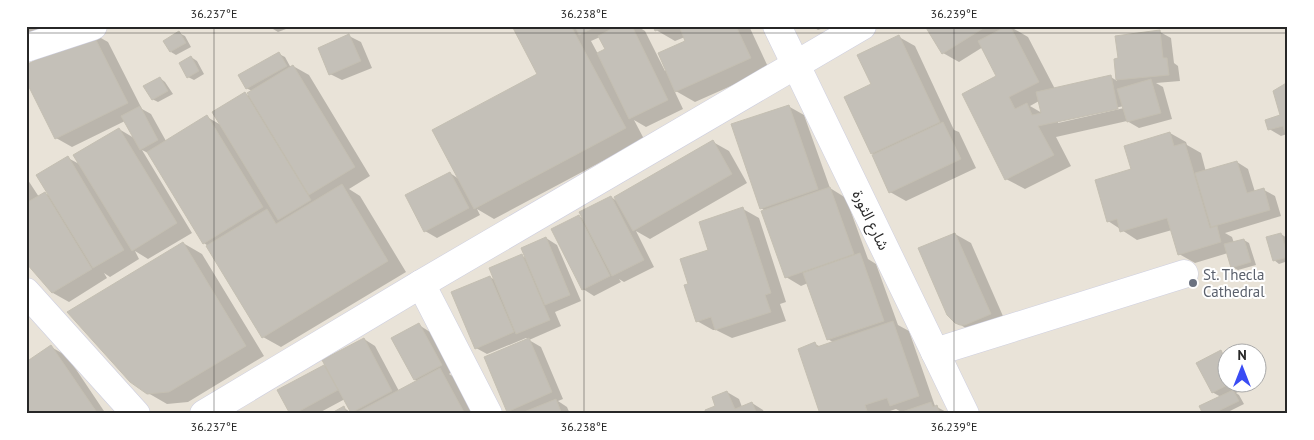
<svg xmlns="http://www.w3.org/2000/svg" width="1314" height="440" viewBox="0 0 1314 440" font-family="'PT Sans','Noto Sans Arabic',sans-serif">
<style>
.shadow{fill:#0003;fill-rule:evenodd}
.building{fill:#c4c0b8;stroke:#c4bfb2}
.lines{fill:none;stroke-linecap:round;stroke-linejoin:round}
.street-casing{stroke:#cecfe0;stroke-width:29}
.secondary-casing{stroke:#cecfe0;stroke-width:29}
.street{stroke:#fff;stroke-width:28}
.secondary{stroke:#fff;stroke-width:28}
.ticks{fill:none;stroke:#272727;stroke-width:1;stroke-opacity:0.45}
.worship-dot{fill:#6b7280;stroke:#fff;stroke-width:2}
.labels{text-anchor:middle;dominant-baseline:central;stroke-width:4;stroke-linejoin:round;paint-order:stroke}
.street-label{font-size:15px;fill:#272727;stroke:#fff}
.worship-label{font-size:15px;fill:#5b616d;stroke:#fff;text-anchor:start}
.neatline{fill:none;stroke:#272727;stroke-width:2}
.ticks-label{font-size:12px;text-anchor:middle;fill:#272727}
</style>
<rect width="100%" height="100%" fill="#e9e3d8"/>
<path class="shadow" d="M26,26H67L26,40Z
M268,26H294L278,32Z
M513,26H637L645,31L665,71L667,70L687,41L685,37L675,41L656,30L655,26H749L769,69L695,102L674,90L683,109L646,127L634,120L644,139L494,219L477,209L480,215L437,238L425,231L450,173L459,179L539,74ZM600,37L606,50L598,54L591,41Z
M812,26H828L818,30Z
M926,26H1009L1028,37L1055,89L1111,77L1117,81L1115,60L1160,32L1171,38L1174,63L1178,66L1180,81L1156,83L1163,87L1172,119L1139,128L1127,121L1056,137L1071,166L1025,189L1006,179L998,76L983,47L959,62L943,53ZM1039,101L1042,113L1030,106ZM1124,106V108L1058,123V120Z
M92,33L108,42L142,109L151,114L166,141L207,117L221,125L245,94L251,97L252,91L246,88L279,54L285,57L291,68L293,66L309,75L370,176L349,189L360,196L406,272L281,347L263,337L208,246L204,243L150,154L142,150L192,233L148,259L135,251L139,259L110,277L104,273L107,278L69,302L53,293L26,261V177L39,197L45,193L51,196L68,158L81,165L119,129L134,138L125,121L72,147L56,138Z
M179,33L185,36L191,47L176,55L171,52Z
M349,36L361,42L372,68L342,80L330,74Z
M899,37L915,46L954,130L959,132L976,168L906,201L890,192L875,155L872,153V85Z
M191,57L197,61L204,74L194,80L188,77Z
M160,78L165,82L173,94L158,102L152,99Z
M788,106L804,115L830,188L846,198L868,259L876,264L898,325L909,331L935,406L950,414H900L903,413L896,409L881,414H822L815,344L821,347L834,343L828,339L808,283L801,286L786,277L765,211L761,208Z
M1281,116L1287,134L1281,136L1269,129Z
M1170,133L1186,142L1187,145L1201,153L1206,172L1237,162L1248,169L1255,192L1264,190L1275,196L1281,216L1225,233L1232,237L1234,243L1244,240L1249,243L1256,265L1238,270L1232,267L1228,253L1195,263L1179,254L1172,230L1137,240L1108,221L1133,170Z
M713,142L729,151L747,183L650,239L636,231L654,267L624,282L619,279L621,282L594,296L583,289L579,216L584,219L611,197L617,201Z
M743,209L759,218L786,302L780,304L786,321L732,338L716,330H713L697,321L690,285L710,251Z
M955,234L971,243L1006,323L972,332L956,322Z
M1281,234L1287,238L1288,240V261L1279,264L1274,260Z
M546,238L557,245L581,301L555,312L561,326L529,340L526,338L487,354L476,348L490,277L495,280L522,256L526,258Z
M183,243L202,254L264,356L188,402L167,404L148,393Z
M419,325L430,332L452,372L449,374L456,378L475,414H333L344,408L352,413L345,399L317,414H292L279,391L327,365L364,339L375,346L399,391L417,381L415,380Z
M529,340L541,347L563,399L558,401L567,407L570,414H513L508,411Z
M51,347L67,356L106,414H26Z
M1221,352L1226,355V382H1245L1247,388L1236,393L1239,395L1244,404L1224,414H1204L1221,397L1212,392Z
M727,392L739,399L742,407L752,403L763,410L765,414H707L717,407Z"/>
<path class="building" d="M512,26H571L626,128L474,209L432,130L537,74Z
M575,26H597L579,35Z
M617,26H632L668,100L629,119L597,53L605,49L598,36Z
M653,26H667L655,31Z
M679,26H736L751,58L675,92L658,53L685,41Z
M925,26H987L942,54Z
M1007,26H1010L1039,82L1009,97L1015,109L1027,103L1032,115L1041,113L1036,92L1111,75L1118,109L1038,126L1054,155L1005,180L962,94L996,76L978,41Z
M1160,30L1163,58H1167L1169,75L1116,80L1114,59L1118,58L1115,36Z
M179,31L186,43L170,52L163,41Z
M92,32L128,103L55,139L26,81V65Z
M349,34L361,61L329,75L318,48Z
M899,35L940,122L871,154L844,97L871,84L857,55Z
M279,52L287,66L246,89L238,75Z
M191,56L199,71L187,78L179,63Z
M293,65L355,167L309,195L247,93Z
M160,77L168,91L152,100L143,86Z
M1151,79L1161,113L1127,122L1117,89Z
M1288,82V139H1287L1283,126L1268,130L1265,120L1280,115L1273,91Z
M245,92L311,200L278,220L212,112Z
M789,105L818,189L760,209L731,124Z
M140,106L158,140L140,150L121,116Z
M207,115L263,207L203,244L147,152Z
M943,122L961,159L889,193L872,155Z
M119,128L177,223L132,251L73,155Z
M1170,132L1174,146L1185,143L1210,228L1217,226L1221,242L1178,255L1167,218L1120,232L1117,219L1107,222L1095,180L1131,169L1124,146Z
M713,140L732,174L633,231L614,197Z
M68,156L124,250L93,268L36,175Z
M1237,161L1247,193L1264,188L1270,210L1211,227L1195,173Z
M450,172L469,208L424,232L405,195Z
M342,184L388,261L262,338L206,246L267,209L276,224Z
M830,187L854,254L785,278L761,211Z
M45,192L92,269L52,293L26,263V203Z
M611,196L644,260L612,276L579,212Z
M743,207L771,293L765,295L771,312L715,330L711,317L696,322L684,285L688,284L680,259L708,250L699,222Z
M579,215L610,276L582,290L551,229Z
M955,233L991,314L965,325H960L955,323L947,315L918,248Z
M1281,233L1288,257L1273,261L1266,237Z
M546,237L570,295L545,305L521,248Z
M1244,239L1251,262L1231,268L1224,244Z
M183,242L246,346L169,392L147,394L130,382L67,312Z
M860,253L884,321L827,340L803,273Z
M522,254L550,320L516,334L489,268Z
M490,276L514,332L475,349L451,292Z
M893,321L919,396L890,406L887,398L865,405L868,414H820L798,349L815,342L817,347Z
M419,323L442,365L414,380L391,338Z
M364,338L392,391L351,413L322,360Z
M529,338L552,392L507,412L484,357Z
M51,345L98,414H26V362Z
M1221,350L1226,362V382H1233L1212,393L1196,363Z
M324,365L338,390L294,414H290L277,390Z
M440,368L465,414H354Z
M1233,390L1239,401L1212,414H1203L1199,406Z
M727,391L735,409L752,402L757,414H706L705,410L715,406L712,397Z
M556,399L562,414H519Z
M931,402L933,407L937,405L940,414H896Z
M344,406L347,414H330Z"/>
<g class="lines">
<g class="street-casing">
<path id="street" d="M26,48L93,26
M26,292L136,414
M935,352L1184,274
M204,414L421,284L862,26"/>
</g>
<g class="secondary-casing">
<path id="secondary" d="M777,26L965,414
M421,284L488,414"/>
</g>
<use href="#street" class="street"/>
<use href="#secondary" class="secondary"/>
</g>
<path class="ticks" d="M214,26V414M584,26V414M954,26V414M26,33H1288"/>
<circle class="worship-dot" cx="1193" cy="283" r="5"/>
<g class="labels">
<g class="street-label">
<text transform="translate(871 220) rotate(64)">شارع الثورة</text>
</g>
<g class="worship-label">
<text x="1203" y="274">St. Thecla<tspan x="1203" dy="17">Cathedral</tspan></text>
</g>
</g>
<rect width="1314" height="440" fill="none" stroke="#ffffff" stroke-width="55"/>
<g transform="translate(1242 368)"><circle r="24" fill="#ffffff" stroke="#a9a9a9"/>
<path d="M0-4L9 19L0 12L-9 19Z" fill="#3a4cf4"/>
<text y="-8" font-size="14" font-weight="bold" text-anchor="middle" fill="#272727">N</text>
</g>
<rect x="28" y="28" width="1258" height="384" class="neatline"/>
<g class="ticks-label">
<text x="214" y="18">36.237°E</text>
<text x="584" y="18">36.238°E</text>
<text x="954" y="18">36.239°E</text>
<text x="214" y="431">36.237°E</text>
<text x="584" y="431">36.238°E</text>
<text x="954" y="431">36.239°E</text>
</g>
</svg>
